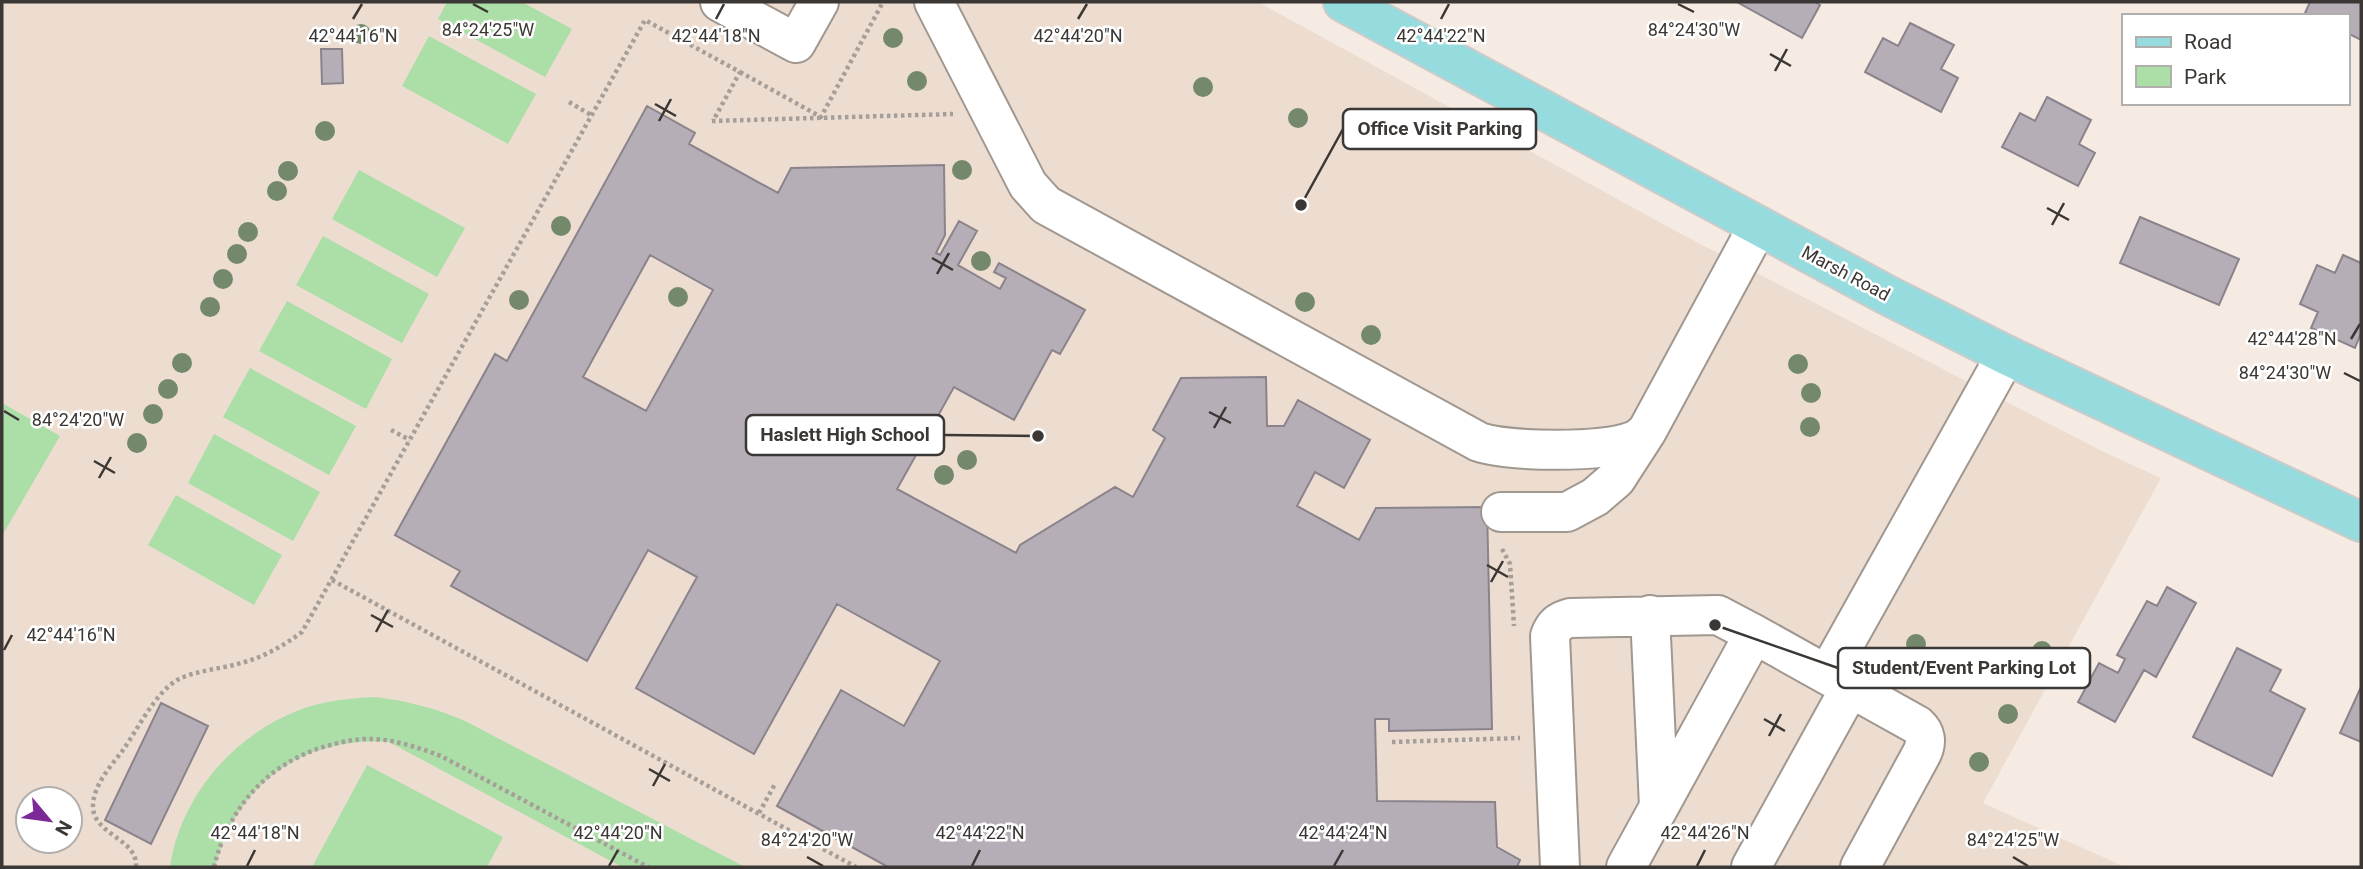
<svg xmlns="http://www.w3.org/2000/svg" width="2363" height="869" viewBox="0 0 2363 869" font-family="Roboto,sans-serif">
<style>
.built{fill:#edddd0;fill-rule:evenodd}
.green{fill:#acdea7}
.building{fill:#b6aeb6;stroke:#8b838b;stroke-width:2;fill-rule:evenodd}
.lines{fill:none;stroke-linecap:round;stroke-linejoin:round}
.minor-casing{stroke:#a0978f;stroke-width:42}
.major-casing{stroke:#cccbca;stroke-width:42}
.path{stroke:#a69e99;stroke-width:4.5;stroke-dasharray:3.5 3.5;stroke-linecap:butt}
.minor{stroke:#fff;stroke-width:38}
.major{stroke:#96dcdf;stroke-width:38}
.tree{fill:#74896b}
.ticks{fill:none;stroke:#3b3734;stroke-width:2.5}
.labels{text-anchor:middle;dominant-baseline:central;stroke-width:5;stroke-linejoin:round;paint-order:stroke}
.street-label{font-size:18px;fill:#3b3734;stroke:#fff}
.ticks-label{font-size:18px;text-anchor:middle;fill:#3b3734;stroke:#fff;stroke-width:5;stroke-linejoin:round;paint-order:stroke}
.leader{fill:none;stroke:#3b3734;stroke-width:2.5}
.callout-dot{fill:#3b3734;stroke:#fff;stroke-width:2.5}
.callout{fill:#fff;stroke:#3b3734;stroke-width:2.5}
.callout-label{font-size:19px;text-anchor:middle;font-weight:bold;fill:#3b3734}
</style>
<rect width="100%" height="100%" fill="#f5ebe3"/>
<path class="built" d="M2,2H1258L1683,235L2104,452L2161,478L1983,803L2125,867H2ZM28,799H70V841H28Z"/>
<path class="green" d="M447,2H522L572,29L545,77L438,19Z
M429,36L536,94L508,144L402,86Z
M359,170L465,228L437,277L332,219Z
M323,236L429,294L402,343L296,285Z
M287,301L392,359L366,409L259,351Z
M250,368L356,426L329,475L223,417Z
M2,403L60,436L2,536Z
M214,434L320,492L293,541L188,483Z
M176,495L282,555L254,605L148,545Z
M375,697C408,701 435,708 465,721L745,867H622L389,742C303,736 236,784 215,867H170C181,792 240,728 311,706C332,700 353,698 375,697Z
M367,765L503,837L487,867H312Z"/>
<path class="building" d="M1737,2H1815L1820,5L1802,38Z
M2310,2H2361V40L2347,33V16H2311L2305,13Z
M1910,23L1954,45L1941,69L1958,78L1941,112L1865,72L1883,38L1898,46Z
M321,49H342L343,83L322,84Z
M2047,97L2091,120L2079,144L2095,153L2078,186L2002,147L2020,113L2035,121Z
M647,106L695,133L689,144L778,193L791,168L944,165L945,235L936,253L940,255L959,221L977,231L958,265L1000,289L1006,278L994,272L999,263L1085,310L1060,354L1052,350L1014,420L954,387L897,489L1016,553L1020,545L1115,487L1133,497L1165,438L1153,430L1181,378L1266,377L1267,426H1284L1298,400L1370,440L1344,488L1315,472L1297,506L1359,540L1376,508L1487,507L1492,729L1389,731V719H1375L1377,801L1495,802L1497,847L1520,860L1517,867H888L777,806L841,690L904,726L940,661L837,604L754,754L636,688L697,577L648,550L587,661L451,586L460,571L395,535L495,354L507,361ZM650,255L713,290L646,411L583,377Z
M2140,217L2239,259L2219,305L2120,263Z
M2343,255L2361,263V333L2355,348L2311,328L2318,312L2300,304L2317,265L2335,273Z
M2167,587L2196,603L2156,677L2144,670L2115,722L2078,702L2099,663L2118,673L2125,659L2117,655L2147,601L2157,606Z
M2237,648L2281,670L2270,691L2305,709L2272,776L2193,737Z
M2361,687V742L2340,733Z
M161,703L208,726L151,844L105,820Z"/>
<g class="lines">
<g class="minor-casing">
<path id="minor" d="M720,2L796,43L819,2
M934,2L1028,185L1046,205L1479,442C1510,452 1603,453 1633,441C1639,439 1642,435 1647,431L1758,226
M1501,512H1567L1595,497L1616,479L1647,431
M1650,615L1659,806
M1827,675L2006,355
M1560,867L1550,636C1554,625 1559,621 1570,618L1718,615L1754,634
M1626,867L1754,634L1917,725C1926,733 1927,742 1922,753L1860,867
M1751,867L1850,688"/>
</g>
<g class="major-casing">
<path id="major" d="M1343,2L1887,295L2006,355L2361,522"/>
</g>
<path class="path" d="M740,72L821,117L883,2
M569,102L591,115
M712,121L953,114
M391,430L410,440
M1502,549L1510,564L1514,626
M332,580L856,867
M1392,742L1520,738
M759,813L775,784
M136,867C138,838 92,835 93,805C94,784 111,766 123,750C138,729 156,691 179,679C198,670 221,669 241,663C264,657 283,646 302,632L645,20L740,72L713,121
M214,867C228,810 264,767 320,748C337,743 356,738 373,739C397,740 419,748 441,756L648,867"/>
<use href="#minor" class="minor"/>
<use href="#major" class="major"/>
</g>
<g class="tree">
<circle cx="361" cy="34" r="10"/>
<circle cx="893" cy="38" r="10"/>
<circle cx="917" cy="81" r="10"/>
<circle cx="1203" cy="87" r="10"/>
<circle cx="1298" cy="118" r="10"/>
<circle cx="325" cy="131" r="10"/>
<circle cx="962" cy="170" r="10"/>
<circle cx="288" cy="171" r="10"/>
<circle cx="277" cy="191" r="10"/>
<circle cx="561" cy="226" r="10"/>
<circle cx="248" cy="232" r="10"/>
<circle cx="237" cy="254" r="10"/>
<circle cx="981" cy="261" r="10"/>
<circle cx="223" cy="279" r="10"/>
<circle cx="678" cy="297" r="10"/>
<circle cx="519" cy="300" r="10"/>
<circle cx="1305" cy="302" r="10"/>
<circle cx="210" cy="307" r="10"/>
<circle cx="1371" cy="335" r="10"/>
<circle cx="182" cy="363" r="10"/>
<circle cx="1798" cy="364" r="10"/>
<circle cx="168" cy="389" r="10"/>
<circle cx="1811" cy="393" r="10"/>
<circle cx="153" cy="414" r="10"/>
<circle cx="1810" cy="427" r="10"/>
<circle cx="137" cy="443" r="10"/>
<circle cx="967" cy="460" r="10"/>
<circle cx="944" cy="475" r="10"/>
<circle cx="1916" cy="644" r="10"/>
<circle cx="2042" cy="651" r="10"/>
<circle cx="2008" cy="714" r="10"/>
<circle cx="1979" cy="762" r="10"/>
</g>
<path class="ticks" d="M473,4L488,12M1678,4L1694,12M353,19L362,4M716,19L724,4M1078,19L1087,4M1441,19L1449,4M1770,54L1791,66M1775,71L1787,49M655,104L676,116M659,121L671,99M2047,208L2069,220M2052,225L2064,203M932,258L953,270M937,274L949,253M2351,339L2360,324M2344,373L2360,381M4,411L19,420M1209,412L1231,423M1214,428L1226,407M94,461L115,473M99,478L111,457M1487,565L1508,577M1491,582L1503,561M371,615L393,627M376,632L388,610M4,650L12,635M1764,719L1785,731M1769,736L1781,714M649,769L670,781M653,786L665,764M807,857L823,866M2013,857L2028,866M247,866L255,850M609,866L618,850M972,866L980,850M1334,866L1343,850M1697,866L1705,850"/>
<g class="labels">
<g class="street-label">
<text transform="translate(1846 273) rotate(28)">Marsh Road</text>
</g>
</g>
<g class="ticks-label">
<text x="488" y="36">84°24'25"W</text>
<text x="1694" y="36">84°24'30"W</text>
<text x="353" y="42">42°44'16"N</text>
<text x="716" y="42">42°44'18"N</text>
<text x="1078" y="42">42°44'20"N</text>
<text x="1441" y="42">42°44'22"N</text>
<text x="2292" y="345">42°44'28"N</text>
<text x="2285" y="379">84°24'30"W</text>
<text x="78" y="426">84°24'20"W</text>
<text x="71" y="641">42°44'16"N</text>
<text x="255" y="839">42°44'18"N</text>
<text x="618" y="839">42°44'20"N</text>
<text x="980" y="839">42°44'22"N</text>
<text x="1343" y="839">42°44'24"N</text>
<text x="1705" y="839">42°44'26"N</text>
<text x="807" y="846">84°24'20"W</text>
<text x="2013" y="846">84°24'25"W</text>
</g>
<path class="leader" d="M1301 205L1343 129M1038 436L944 435M1715 625L1838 668"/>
<g class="callout-dot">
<circle cx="1301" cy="205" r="7"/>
<circle cx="1038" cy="436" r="7"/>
<circle cx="1715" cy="625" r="7"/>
</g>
<g class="callout">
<rect x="1343" y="109" width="193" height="40" rx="7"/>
<rect x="746" y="415" width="198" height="40" rx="7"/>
<rect x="1838" y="648" width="252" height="40" rx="7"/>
</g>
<g class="callout-label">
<text x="1440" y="135">Office Visit Parking</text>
<text x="845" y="441">Haslett High School</text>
<text x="1964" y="674">Student/Event Parking Lot</text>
</g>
<rect width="2363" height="869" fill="none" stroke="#3b3734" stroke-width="7"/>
<rect x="2122" y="14" width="228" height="91" fill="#ffffff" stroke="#b1afae" stroke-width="2"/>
<rect x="2136" y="37" width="35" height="10" fill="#96dcdf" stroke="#b1afae" stroke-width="2"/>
<text x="2184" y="49" font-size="21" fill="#3b3734">Road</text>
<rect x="2136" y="66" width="35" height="21" fill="#acdea7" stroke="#b1afae" stroke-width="2"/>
<text x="2184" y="84" font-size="21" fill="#3b3734">Park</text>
<g transform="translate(49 820) rotate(119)"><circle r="33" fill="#ffffff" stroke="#b1afae" stroke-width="2"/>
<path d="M0-5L12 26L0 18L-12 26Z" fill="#7c2998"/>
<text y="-10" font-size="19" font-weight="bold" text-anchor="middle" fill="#3b3734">N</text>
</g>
</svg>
